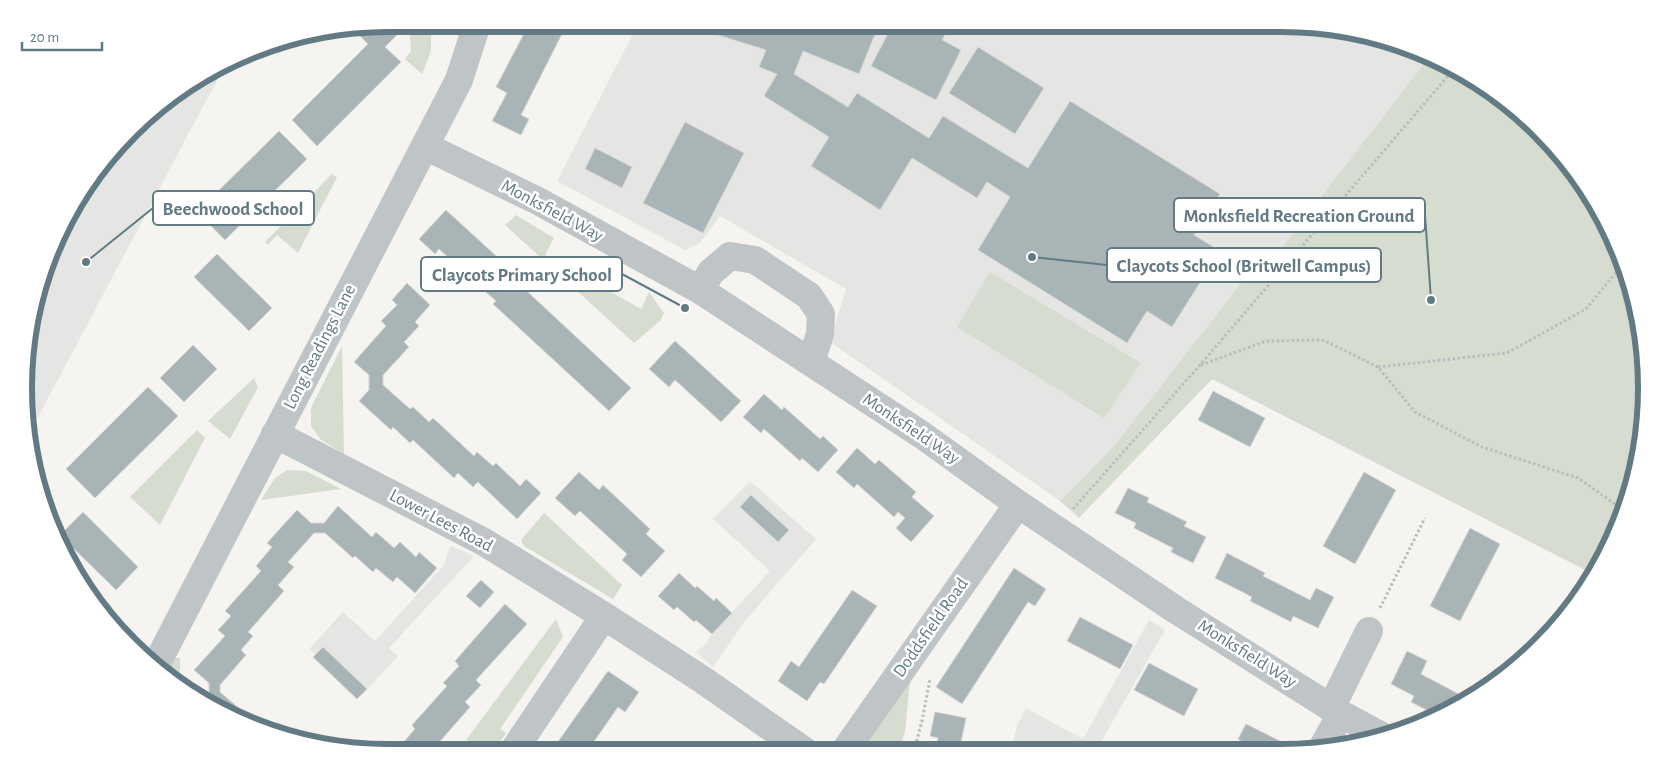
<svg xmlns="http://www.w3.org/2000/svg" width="1671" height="777" viewBox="0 0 1671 777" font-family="'Alegreya Sans',sans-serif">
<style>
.built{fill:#e5e6e4}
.green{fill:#d7dcd1}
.building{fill:#a8b4b6;stroke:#d6d5d3}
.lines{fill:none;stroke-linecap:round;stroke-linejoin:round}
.path{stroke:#b9bdbf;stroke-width:3;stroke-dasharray:2.5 2.5;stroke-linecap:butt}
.minor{stroke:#bfc5c7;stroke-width:28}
.labels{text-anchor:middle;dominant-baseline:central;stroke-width:5;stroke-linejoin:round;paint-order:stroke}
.street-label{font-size:18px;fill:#627a83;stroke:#fff}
.rim{fill:none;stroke:#627a83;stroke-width:6}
.leader{fill:none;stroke:#627a83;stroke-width:2}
.callout-dot{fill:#627a83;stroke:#fff;stroke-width:2}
.callout{fill:#fff;stroke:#627a83;stroke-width:2}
.callout-label{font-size:19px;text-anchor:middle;font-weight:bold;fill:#627a83}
</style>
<rect width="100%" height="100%" fill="#f5f4f0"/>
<path class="built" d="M638,24H1283L1354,31L1422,51L1430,56L1269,264L1241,283L1114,446L1060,501L830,342L846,289L720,216L700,243L685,250L557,181Z
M201,76L215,84L27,438L31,318L73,206L148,114Z
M750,481L816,539L745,621L713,667L696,652L704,646L712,634L770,571L713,519Z
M451,546L474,556L389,648L398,656L361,696L309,649L343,612L375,641L443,566Z
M1149,620L1165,630L1098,747L1105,751H1011L1017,726L1026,708L1083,739Z"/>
<path class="green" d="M407,24H431V51L422,74L405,59L411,51L409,25Z
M1430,56L1485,85L1540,130L1586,186L1619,249L1640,317L1647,388L1640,459L1620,528L1593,574L1212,379L1079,518L1060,501L1114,446L1241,283L1269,264Z
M225,64L215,84L201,76Z
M332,174L337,177L298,253L277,235L268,245L265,242Z
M516,215L554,238L545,255L581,274L591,258L600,263L590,280L641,309L649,292L664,313L660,321L634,343L505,225Z
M990,272L1141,363L1104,418L957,327Z
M342,346L344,454L321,440L311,426V408Z
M254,378L258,387L230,439L208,421Z
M197,430L205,438L160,525L130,497Z
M287,470L306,471L341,489L261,500L275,478Z
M544,513L622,585L613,599L524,546L521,540Z
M556,619L563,637L500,729L506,733L500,742L488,748L466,740Z
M173,658H180V683L165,673Z
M914,666L909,690L905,732L898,752H869L853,744Z"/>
<path class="building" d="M391,24L399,33L385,47L401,62L317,146L292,120L368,44L354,30Z
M529,24H567L521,115L529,119L521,135L492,121L507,93L496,87Z
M718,24H879L859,74L803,51L794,74L848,107L857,93L929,138L943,116L1028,168L1070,101L1220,194L1194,235L1220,251L1172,327L1147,311L1127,343L978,250L1010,197L987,182L977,198L912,158L880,210L811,166L829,137L764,96L777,74L759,67L766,50L715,34Z
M893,24H951L942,40L961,50L936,100L871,66Z
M978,47L1044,88L1015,134L949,93Z
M685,122L744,153L703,233L643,203Z
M279,131L307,159L225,240L197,212Z
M595,148L632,167L622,188L585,169Z
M446,210L519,277L516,281L631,388L609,411L493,304L496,301L439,249L435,254L419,239Z
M217,254L272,308L249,331L194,277Z
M407,283L430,305L415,322L419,326L404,342L409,347L383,375V385L410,409L413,407L429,422L433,418L474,456L477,452L493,466L496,463L520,486L526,479L541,493L517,519L478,482L473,487L458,473L454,478L413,440L410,443L393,427L391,430L359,401L369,390V375L354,362L386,326L381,321L397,305L392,300Z
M675,341L741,401L721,422L675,380L669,387L649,369Z
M193,345L217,369L184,402L160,378Z
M148,387L178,416L95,498L66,469Z
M1213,391L1265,418L1250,447L1198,420Z
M764,394L782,410L784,407L820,439L823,436L838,450L818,472L802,458L800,461L764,429L761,433L743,417Z
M857,448L875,464L879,460L916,492L912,497L934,516L911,542L896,528L905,518L898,512L894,517L857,484L854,488L836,472Z
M579,472L599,490L603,485L650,529L646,534L665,551L641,577L622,560L627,554L580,511L575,516L555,498Z
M1364,472L1396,490L1355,564L1323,546Z
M1128,488L1149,498L1147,502L1187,522L1184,526L1206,537L1193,563L1171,552L1173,548L1134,528L1136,523L1115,513Z
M751,495L789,530L778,542L740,507Z
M338,506L372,537L376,532L394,548L400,542L416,557L419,552L437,568L415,593L397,577L393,582L376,568L373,572L355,556L353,558L325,533H314L288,562L294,567L278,585L284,591L248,632L253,636L241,650L246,655L220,685V692L249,717L252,714L271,730L277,723L294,738L299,732L314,745L249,726L207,699L209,697V683L194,670L225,636L218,630L231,616L225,611L261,571L256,566L272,547L267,543L297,510L311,523H324Z
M83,512L138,567L116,590L60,535Z
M1470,528L1500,544L1460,621L1430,606Z
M1227,553L1265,573L1263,576L1310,600L1316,588L1334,597L1318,628L1293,616L1291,622L1250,601L1252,597L1215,578Z
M1014,568L1046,589L1035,606L1028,602L962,704L936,687Z
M679,573L695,588L697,586L714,601L716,598L732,613L712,634L696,620L694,622L677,607L674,610L658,596Z
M481,580L494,592L480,608L466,596Z
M852,590L877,606L824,684L820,682L807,701L778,681L791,661L799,667Z
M505,604L527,624L476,680L481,685L465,702L470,707L435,747L439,750L436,753H405L408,751L401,745L415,729L412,725L447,686L443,683L459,666L455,661Z
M1080,617L1133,645L1120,669L1067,641Z
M323,647L367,689L357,699L313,657Z
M1407,651L1427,661L1421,674L1468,699L1438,716L1411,702L1414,696L1391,684Z
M1149,663L1198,689L1184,716L1134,690Z
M608,671L639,692L625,712L618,707L586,753H550Z
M935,712L966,718L961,742L973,744L972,751H935L938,738L930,736Z
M1246,724L1280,741L1275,750H1240L1244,743L1238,739Z
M321,739L330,747L315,746Z"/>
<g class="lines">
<path class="path" d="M1201,365L1266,341L1323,340L1378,367L1415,412L1482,447L1578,478L1625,511
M1378,367L1507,353L1586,309L1624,263
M1073,509L1200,365L1454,69
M1380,608L1425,518
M914,751L922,721L930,679"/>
<path class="minor" d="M425,146L538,201L700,290L922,435L1018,504L1176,610L1341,714L1382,736
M700,290L711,272L730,256L755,260L809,296L821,314L820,334L811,362
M275,434L484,542L604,616L703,680L806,752
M155,667L459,80L477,24
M1331,708L1369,631
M1321,750L1341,714
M844,752L1018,504
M512,753L604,616"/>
</g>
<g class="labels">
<g class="street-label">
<text transform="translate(552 211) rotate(28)">Monksfield Way</text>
<text transform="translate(320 347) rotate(-63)">Long Readings Lane</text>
<text transform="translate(911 429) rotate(34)">Monksfield Way</text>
<text transform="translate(441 521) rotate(28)">Lower Lees Road</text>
<text transform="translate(931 628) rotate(-55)">Doddsfield Road</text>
<text transform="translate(1247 654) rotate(32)">Monksfield Way</text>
</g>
</g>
<path d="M0 0H1671V777H0ZM388 32H1282A356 356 0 0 1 1638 388V388A356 356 0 0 1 1282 744H388A356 356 0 0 1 32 388V388A356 356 0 0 1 388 32Z" fill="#fff" fill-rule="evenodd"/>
<path class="rim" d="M388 32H1282A356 356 0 0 1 1638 388V388A356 356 0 0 1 1282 744H388A356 356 0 0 1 32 388V388A356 356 0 0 1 388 32Z"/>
<path class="leader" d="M86 262L153 208M1431 300L1425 215M1032 257L1107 265M685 308L622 274"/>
<g class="callout-dot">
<circle cx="86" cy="262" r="5"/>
<circle cx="1431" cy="300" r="5"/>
<circle cx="1032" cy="257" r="5"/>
<circle cx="685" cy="308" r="5"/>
</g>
<g class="callout">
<rect x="153" y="191" width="161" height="34" rx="5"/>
<rect x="1174" y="198" width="251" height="34" rx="5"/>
<rect x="1107" y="248" width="274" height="34" rx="5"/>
<rect x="421" y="257" width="201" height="34" rx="5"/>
</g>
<g class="callout-label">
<text x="233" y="215">Beechwood School</text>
<text x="1299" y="222">Monksfield Recreation Ground</text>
<text x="1244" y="272">Claycots School (Britwell Campus)</text>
<text x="522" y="281">Claycots Primary School</text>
</g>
<path d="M22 42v8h80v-8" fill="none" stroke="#627a83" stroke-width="2.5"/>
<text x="30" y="42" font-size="15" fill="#627a83" stroke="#ffffff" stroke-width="4" paint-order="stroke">20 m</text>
</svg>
